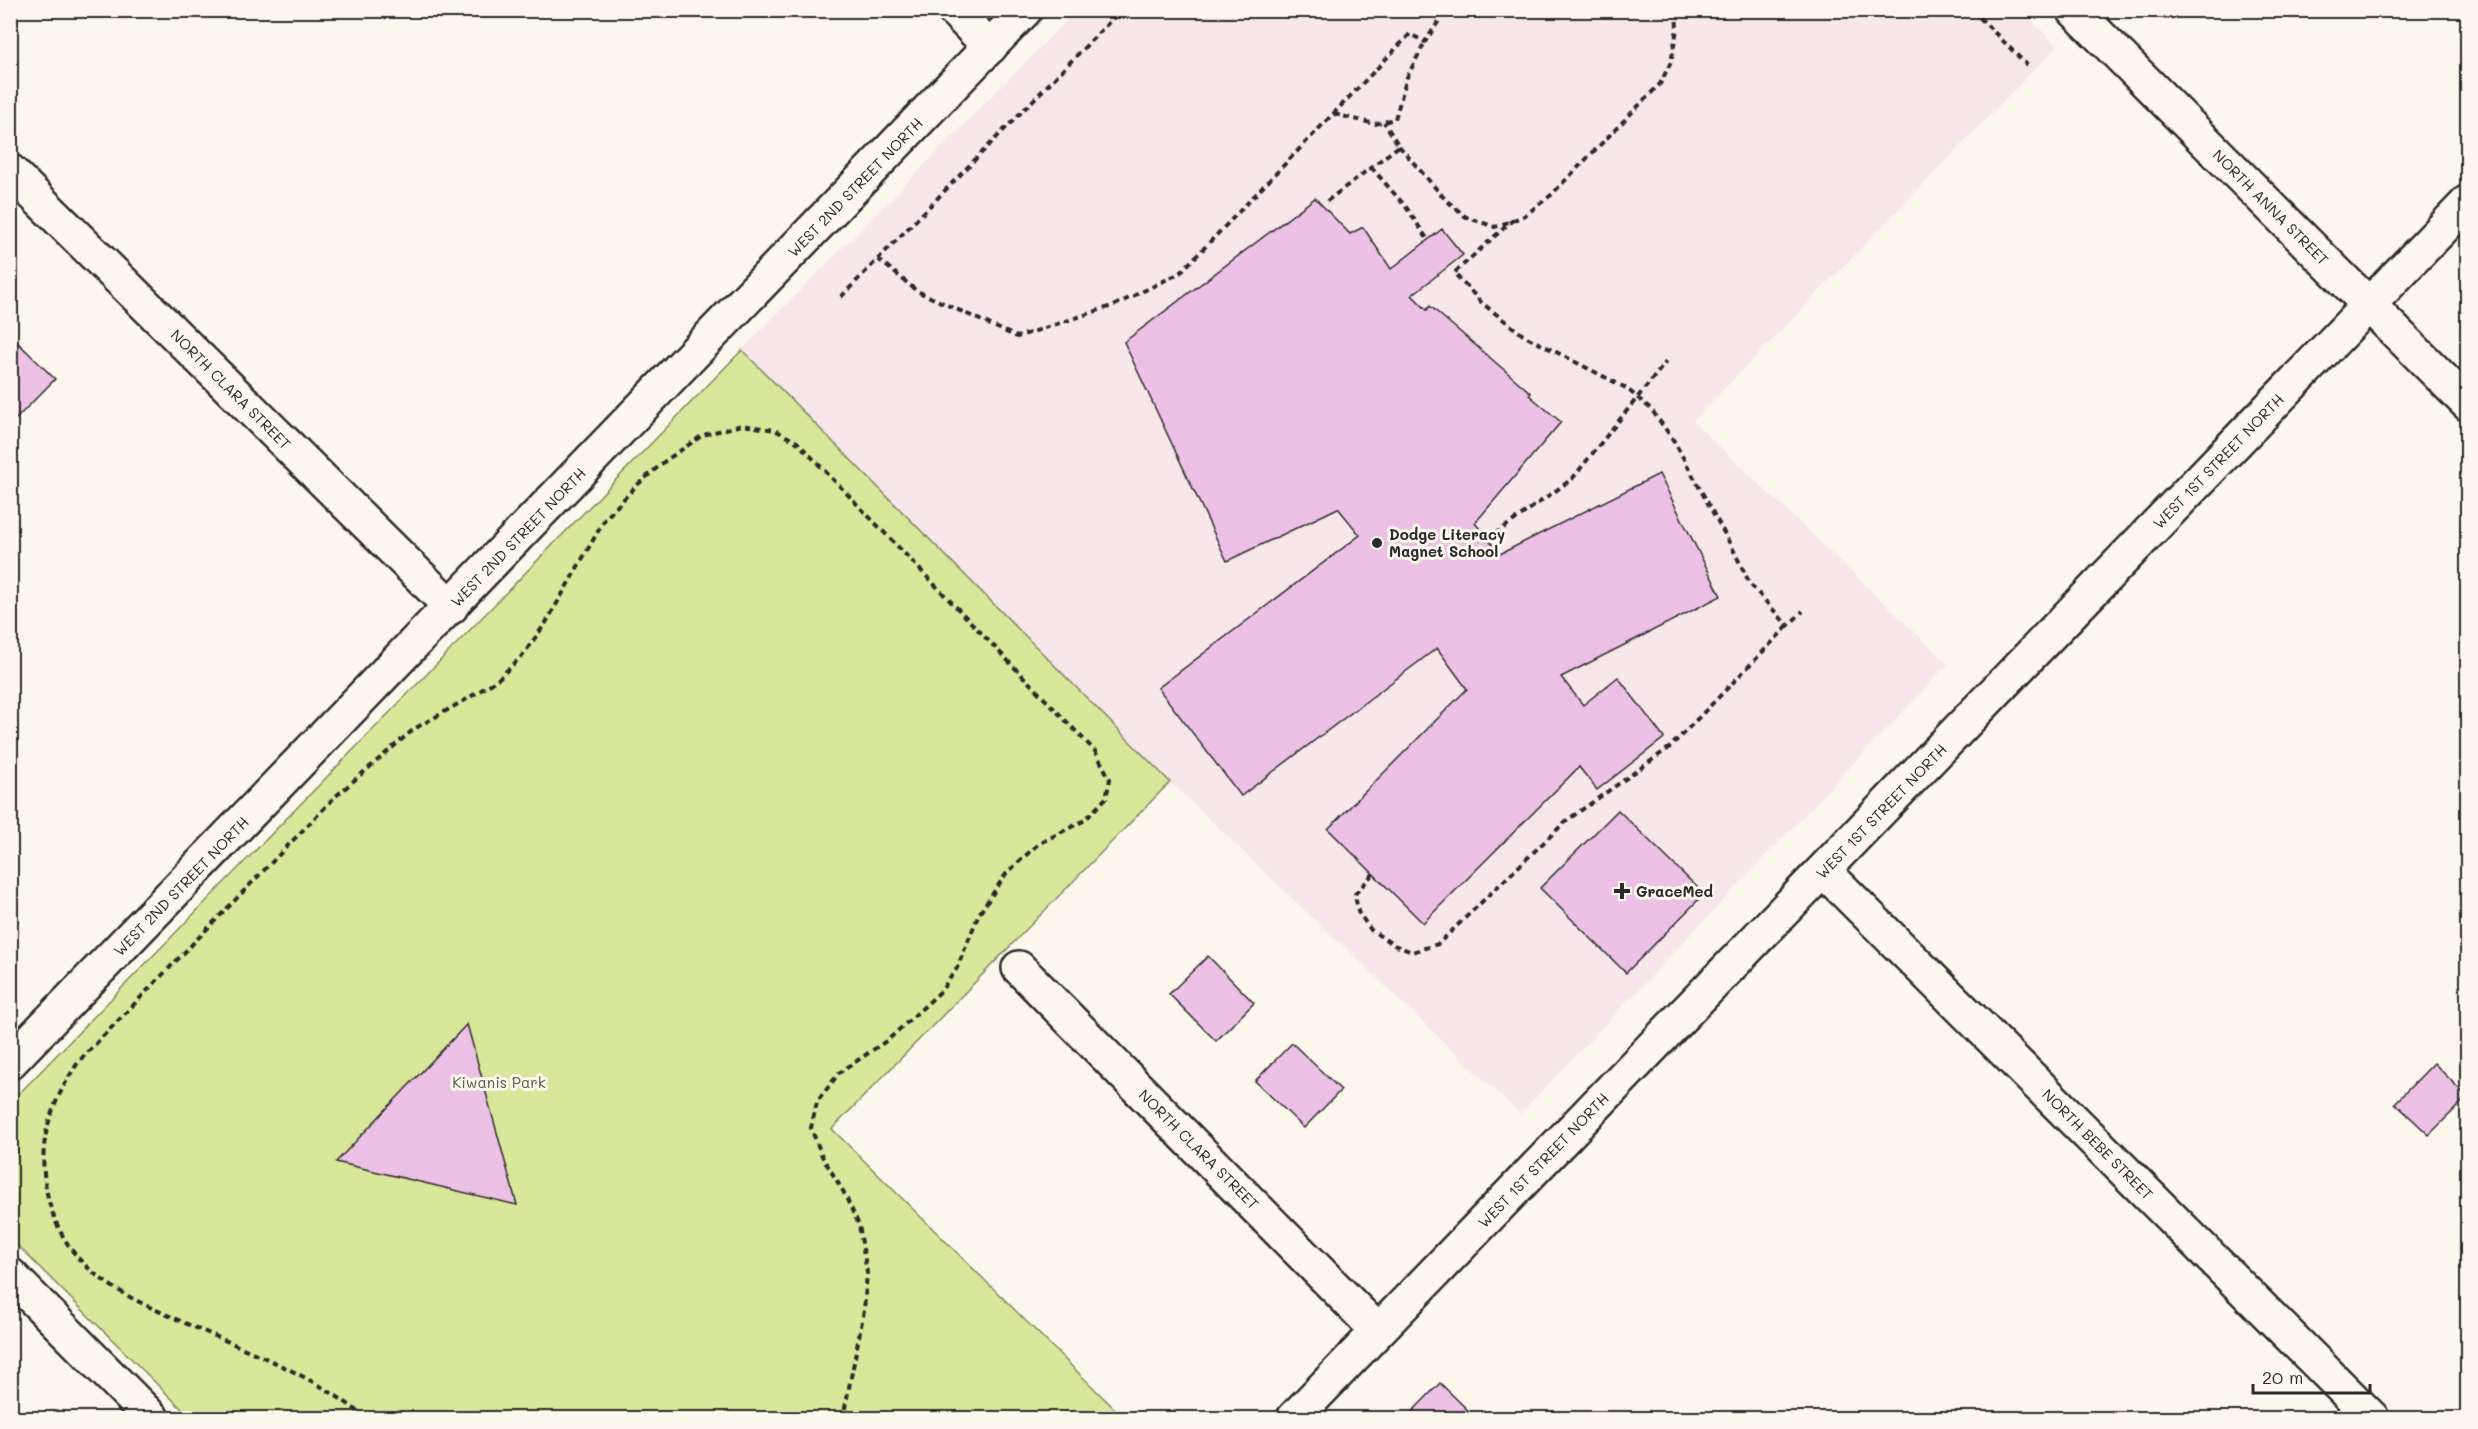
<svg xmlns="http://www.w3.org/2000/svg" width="2478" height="1429" viewBox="0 0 2478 1429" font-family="Mali,sans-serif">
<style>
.built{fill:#f7e6ea}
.green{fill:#d8e79a;stroke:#828962;stroke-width:1.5}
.building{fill:#edc0e5;stroke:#2b2b2b;stroke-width:1.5}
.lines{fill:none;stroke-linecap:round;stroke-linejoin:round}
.minor-casing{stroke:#2b2b2b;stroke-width:38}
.tertiary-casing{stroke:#2b2b2b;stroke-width:38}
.path{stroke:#2b2b2b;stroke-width:4;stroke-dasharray:6 4.5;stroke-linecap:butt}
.minor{stroke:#fbf7ec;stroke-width:33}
.tertiary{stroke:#fbf7ec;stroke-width:33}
.poi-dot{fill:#2b2b2b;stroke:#fbf7ec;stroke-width:2}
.labels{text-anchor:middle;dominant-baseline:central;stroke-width:6;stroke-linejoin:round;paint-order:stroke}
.street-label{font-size:15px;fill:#2b2b2b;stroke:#fbf7ec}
.poi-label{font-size:15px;font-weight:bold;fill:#2b2b2b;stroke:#fbf7ec;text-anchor:start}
.park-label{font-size:15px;fill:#565a47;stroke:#fbf7ec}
</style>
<rect width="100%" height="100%" fill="#fbf7ec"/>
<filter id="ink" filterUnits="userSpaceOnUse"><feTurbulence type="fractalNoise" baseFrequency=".0167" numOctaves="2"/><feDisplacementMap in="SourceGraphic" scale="12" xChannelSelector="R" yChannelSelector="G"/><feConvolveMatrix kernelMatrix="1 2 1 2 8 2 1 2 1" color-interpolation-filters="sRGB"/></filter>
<g filter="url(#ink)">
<path class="built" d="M2021,10L2057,46L1693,421L1948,664L1520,1114L1170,782L742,350L1076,11Z"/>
<path class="green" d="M742,350L1170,782L832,1129L1124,1418H191L11,1239L10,1103Z"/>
<path class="building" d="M1315,198L1350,234L1363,227L1391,269L1442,229L1463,255L1412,295L1427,310L1430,306L1531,393L1529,395L1561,422L1475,523L1500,554L1659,474L1721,596L1561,677L1583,705L1618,677L1664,738L1597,790L1579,767L1423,923L1328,829L1467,689L1437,648L1241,796L1158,688L1360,535L1338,508L1227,561L1124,342Z
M10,335L55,379L10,425Z
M1618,810L1704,894L1626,973L1540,888Z
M1208,956L1254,1003L1216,1041L1169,994Z
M467,1024L517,1205L336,1162Z
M1292,1043L1341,1090L1304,1128L1255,1081Z
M2434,1063L2467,1097L2429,1135L2395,1103Z
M1440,1383L1476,1418H1406Z"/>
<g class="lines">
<g class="minor-casing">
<path id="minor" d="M954,10L990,47
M2074,10L2468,404
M10,171L451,607
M1824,871L2372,1418
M1019,968L1378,1331
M10,1275L152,1418
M1294,1418L2468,202"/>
</g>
<g class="tertiary-casing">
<path id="tertiary" d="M10,1062L1025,10"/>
</g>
<path class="path" d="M1972,10L2027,65
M1334,114L1375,124L1395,119L1407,77L1425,42
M1399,146L1445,199L1466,217L1495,227L1524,216L1550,196L1660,84L1671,62L1677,29L1676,10
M1371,167L1406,207L1428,240
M1327,201L1399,146L1384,122
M1514,219L1454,273L1482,303L1523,335L1626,388L1651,409L1674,441L1735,553L1750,584L1788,626L1803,611
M878,259L917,291L1017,337L1115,305L1180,273L1410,34L1425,42L1446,10
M841,297L1121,10
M1495,534L1572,479L1666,362
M1373,874L1355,894L1358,912L1371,930L1394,945L1412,952L1438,944L1566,821L1669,748L1788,626
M366,1418C313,1373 237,1347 174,1318C140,1303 107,1288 81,1261C64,1243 52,1218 47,1193C36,1142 51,1103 79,1061L336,796L414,729L467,699L497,680L523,655L547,621L605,519L636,486L665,461L703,435L742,425L775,430L797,442L1095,751L1110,779L1106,798L1085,820L1038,844L1006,874L979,914L957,968L941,991L889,1039L839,1073L817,1102L811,1128L822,1156L843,1191L859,1225L867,1273L864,1311L843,1418"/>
<use href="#minor" class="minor"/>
<use href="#tertiary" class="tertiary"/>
</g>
</g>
<g class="poi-dot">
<circle cx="1377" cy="543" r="6"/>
<path d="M1619 882h6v6h6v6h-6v6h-6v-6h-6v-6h6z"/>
</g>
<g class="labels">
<g class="street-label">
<text transform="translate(855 187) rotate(-46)">WEST 2ND STREET NORTH</text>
<text transform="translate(2271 207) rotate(45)">NORTH ANNA STREET</text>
<text transform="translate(231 389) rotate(45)">NORTH CLARA STREET</text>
<text transform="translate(2218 461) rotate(-46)">WEST 1ST STREET NORTH</text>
<text transform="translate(518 537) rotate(-46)">WEST 2ND STREET NORTH</text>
<text transform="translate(1881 811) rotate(-46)">WEST 1ST STREET NORTH</text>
<text transform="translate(181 886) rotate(-46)">WEST 2ND STREET NORTH</text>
<text transform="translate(2098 1144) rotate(45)">NORTH BEBE STREET</text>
<text transform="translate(1199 1149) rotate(45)">NORTH CLARA STREET</text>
<text transform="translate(1543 1160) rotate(-46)">WEST 1ST STREET NORTH</text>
</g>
<g class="poi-label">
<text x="1389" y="534">Dodge Literacy<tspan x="1389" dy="17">Magnet School</tspan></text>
<text x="1636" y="891">GraceMed</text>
</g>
<g class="park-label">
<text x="499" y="1082">Kiwanis Park</text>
</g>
</g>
<rect width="2478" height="1429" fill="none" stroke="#fbf7ec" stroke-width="36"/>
<rect x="18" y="18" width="2442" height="1393" fill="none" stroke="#2b2b2b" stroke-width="2" filter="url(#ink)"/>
<path d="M2253 1384v9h117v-9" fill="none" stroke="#2b2b2b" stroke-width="3"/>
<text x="2262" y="1384" font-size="18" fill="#2b2b2b" stroke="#fbf7ec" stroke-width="4.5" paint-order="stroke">20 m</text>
</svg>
